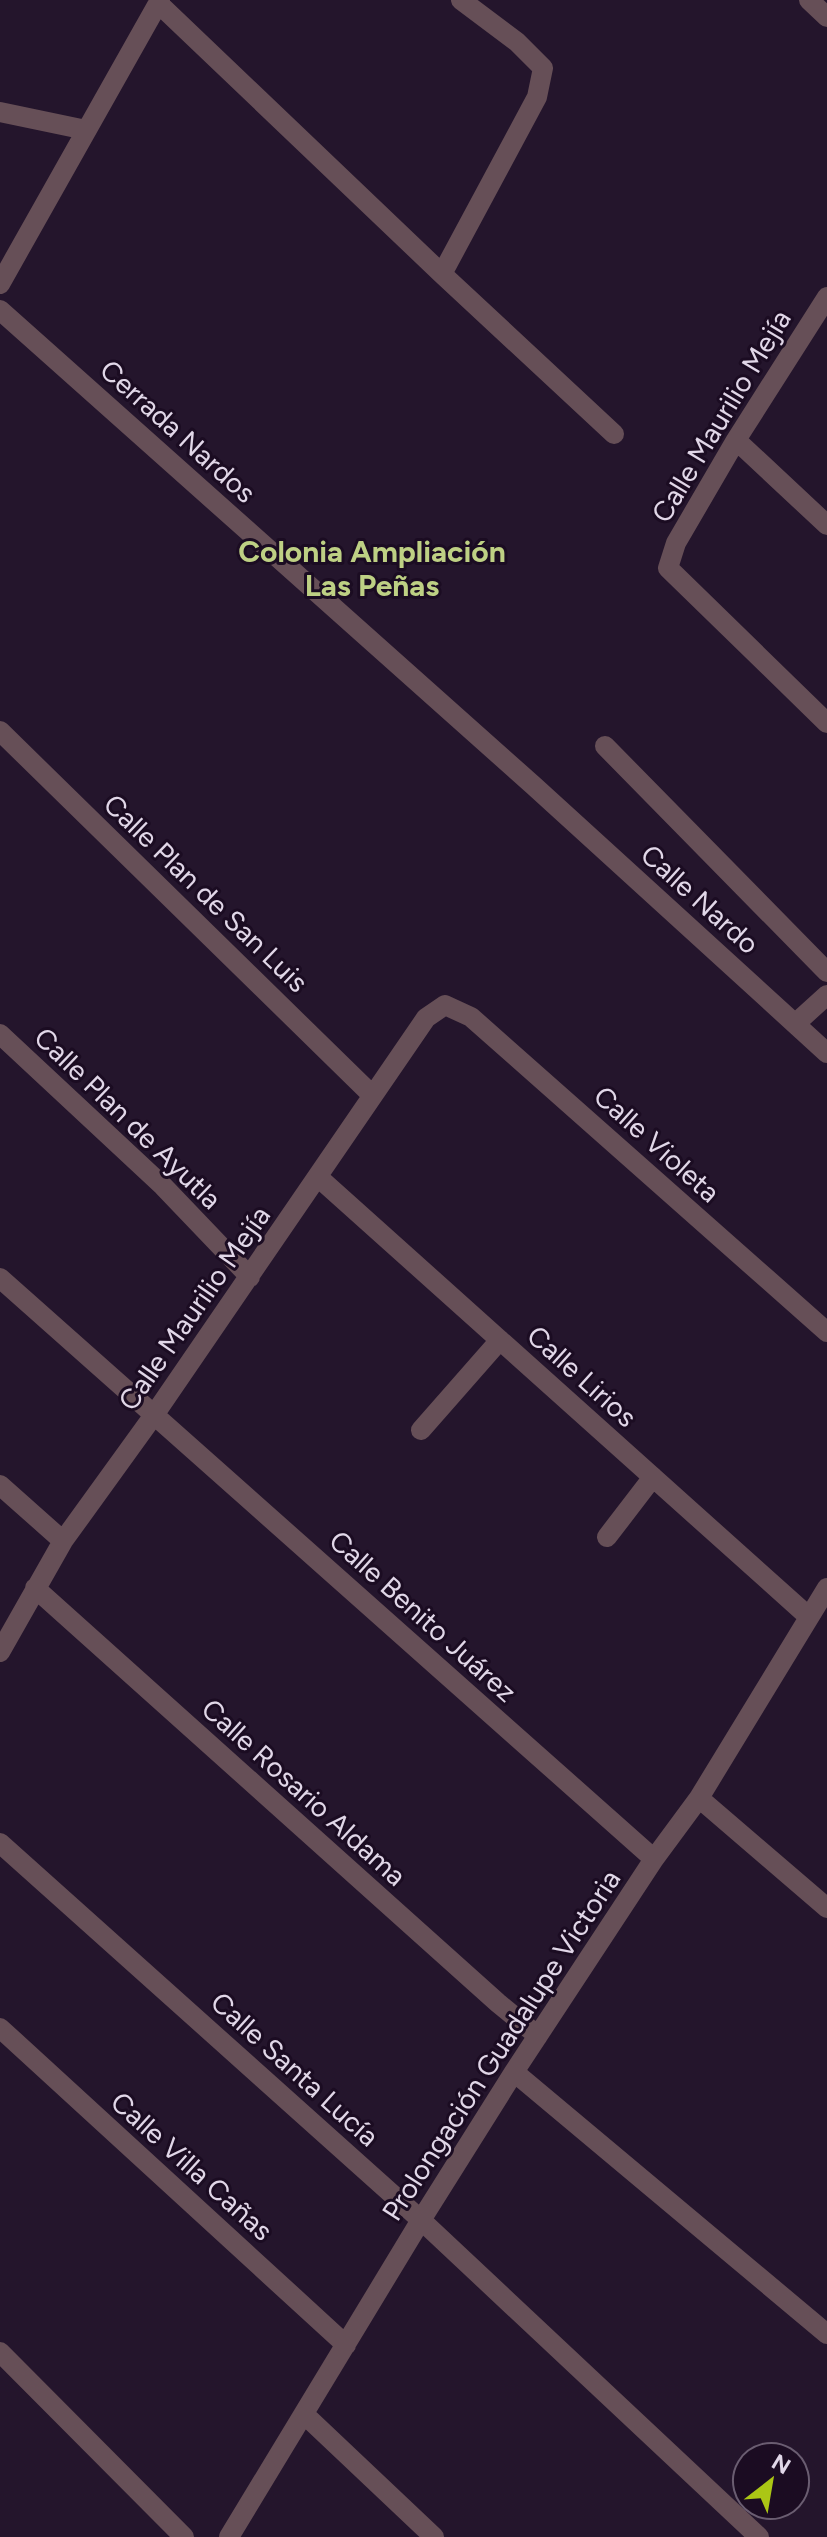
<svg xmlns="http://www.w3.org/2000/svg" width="827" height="2537" viewBox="0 0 827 2537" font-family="Figtree,sans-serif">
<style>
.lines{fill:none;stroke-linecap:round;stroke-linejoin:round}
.street{stroke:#664f57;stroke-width:20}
.labels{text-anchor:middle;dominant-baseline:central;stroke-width:6;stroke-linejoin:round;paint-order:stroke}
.street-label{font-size:28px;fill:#e1d7e8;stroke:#1b0c22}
.neighbourhood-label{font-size:30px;font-weight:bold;fill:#bed084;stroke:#1b0c22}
</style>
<rect width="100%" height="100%" fill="#24152c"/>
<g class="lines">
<path class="street" d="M809,0L827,17
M158,3L442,274L614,434
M0,112L86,130
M442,274L537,97L543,68L517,42L461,0
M0,284L160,0
M827,297L736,440L676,543L668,568L827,723
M0,310L534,786L827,1053
M736,440L827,525
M0,731L372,1095
M605,746L827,972
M795,1024L827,995
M0,1034L163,1186L250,1277
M318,1177L809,1617
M0,1278L654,1859
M421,1430L500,1340
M0,1485L63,1541
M607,1537L653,1477
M35,1588L498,2003L538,2036
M0,1652L63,1541L154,1415L426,1018L445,1005L471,1017L827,1332
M699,1798L827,1908
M0,1843L421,2220L759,2537
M0,2028L346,2345
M514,2072L827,2334
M0,2352L184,2537
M305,2415L434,2537
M229,2537L421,2220L514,2072L654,1859L699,1798L827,1588"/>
</g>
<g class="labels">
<g class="street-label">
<text transform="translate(721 416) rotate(-59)">Calle Maurilio Mejía</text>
<text transform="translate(178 431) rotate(42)">Cerrada Nardos</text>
<text transform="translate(206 893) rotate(44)">Calle Plan de San Luis</text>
<text transform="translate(700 899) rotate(42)">Calle Nardo</text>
<text transform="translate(128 1118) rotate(44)">Calle Plan de Ayutla</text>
<text transform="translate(657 1144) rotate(42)">Calle Violeta</text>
<text transform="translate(194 1308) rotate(-55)">Calle Maurilio Mejía</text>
<text transform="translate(582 1376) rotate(42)">Calle Lirios</text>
<text transform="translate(423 1616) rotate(42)">Calle Benito Juárez</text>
<text transform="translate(304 1792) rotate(42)">Calle Rosario Aldama</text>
<text transform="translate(501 2045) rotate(-57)">Prolongación Guadalupe Victoria</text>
<text transform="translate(295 2069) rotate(42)">Calle Santa Lucía</text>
<text transform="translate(192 2166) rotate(42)">Calle Villa Cañas</text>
</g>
<g class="neighbourhood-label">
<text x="372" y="551">Colonia Ampliación<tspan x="372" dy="34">Las Peñas</tspan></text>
</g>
</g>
<g transform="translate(771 2481) rotate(31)"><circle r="38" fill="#1b0c22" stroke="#6a5d71" stroke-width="2"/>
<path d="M0-6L14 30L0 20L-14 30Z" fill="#abc615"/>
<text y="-12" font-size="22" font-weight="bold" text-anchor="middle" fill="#e1d7e8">N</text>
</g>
</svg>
